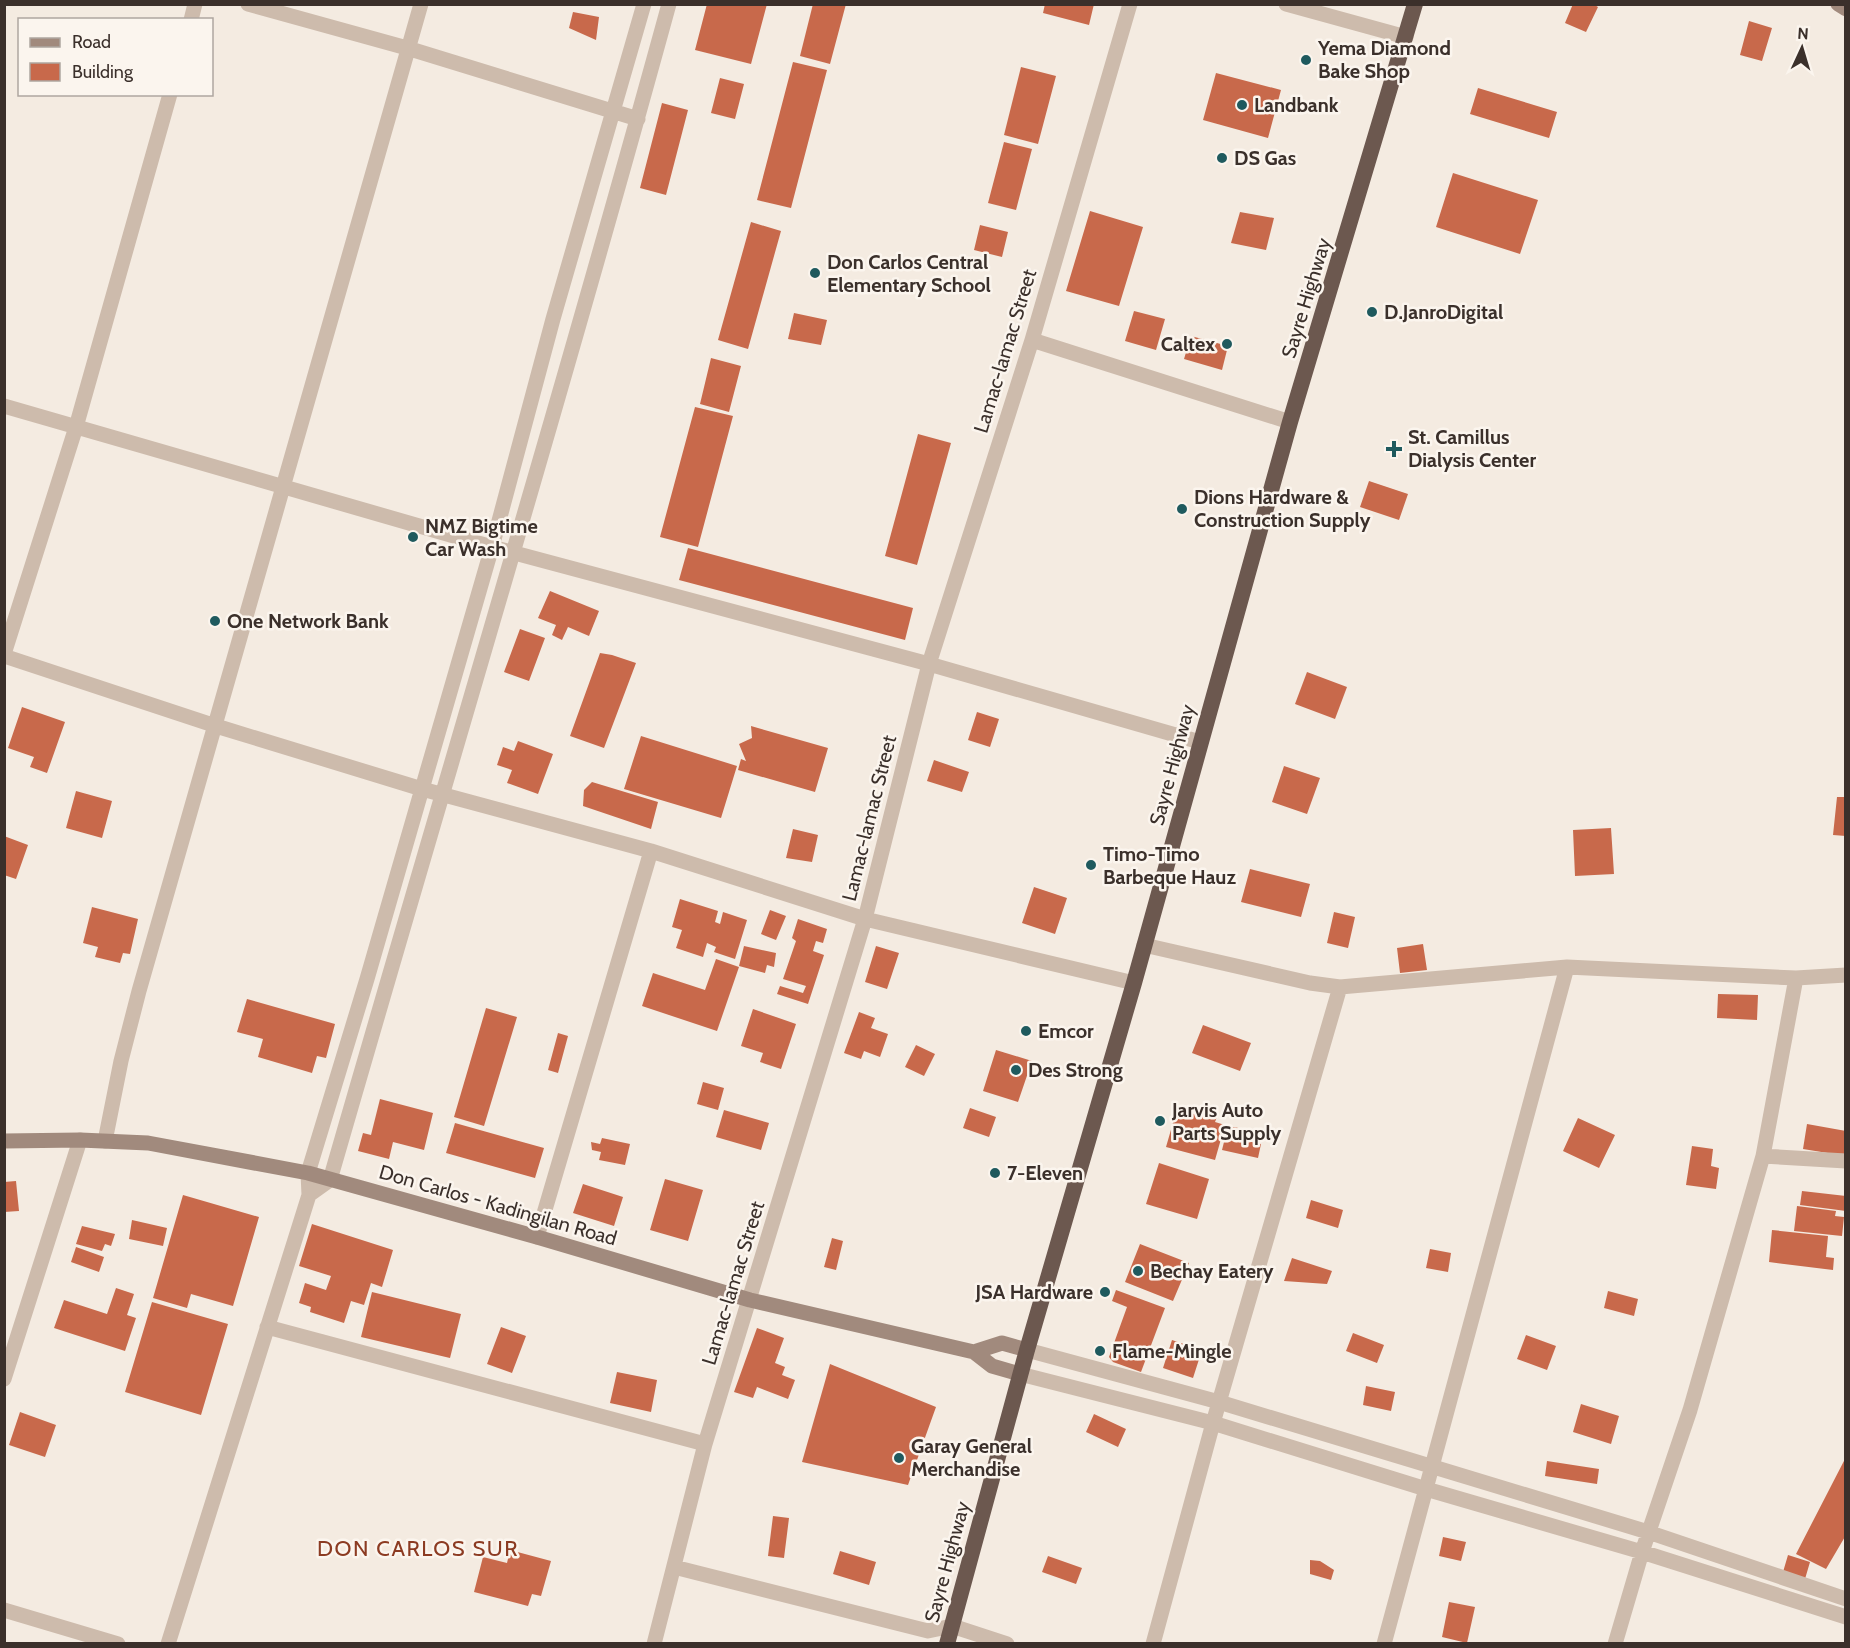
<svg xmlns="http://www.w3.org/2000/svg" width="1850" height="1648" viewBox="0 0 1850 1648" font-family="Cabin,sans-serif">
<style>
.building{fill:#c8694b}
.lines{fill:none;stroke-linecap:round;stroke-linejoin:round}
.minor{stroke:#cdbbac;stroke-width:15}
.secondary{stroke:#a18a7d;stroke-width:15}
.trunk{stroke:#6c584f;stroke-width:16}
.poi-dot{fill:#1f5a5e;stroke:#fbf5ee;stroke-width:2}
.labels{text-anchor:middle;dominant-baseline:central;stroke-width:5;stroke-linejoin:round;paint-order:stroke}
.poi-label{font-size:20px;font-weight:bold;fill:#3b302b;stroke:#fbf5ee;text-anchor:start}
.street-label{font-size:20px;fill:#3b302b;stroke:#fbf5ee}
.quarter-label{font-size:22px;letter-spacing:1.5px;fill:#8c3b22;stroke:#fbf5ee}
</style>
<rect width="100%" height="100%" fill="#f4ebe1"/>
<path class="building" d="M707,4H767L751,64L695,50Z
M813,4H846L830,64L800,56Z
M1045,4H1094L1089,25L1043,13Z
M1573,4H1593L1598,7L1586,32L1565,23Z
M573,12L599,17L596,40L569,28Z
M1749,21L1772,28L1762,61L1740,55Z
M793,62L827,70L791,208L757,200Z
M1021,67L1056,76L1038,144L1004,135Z
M1216,73L1281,90L1268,138L1203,120Z
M720,78L744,84L735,119L711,113Z
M1478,88L1557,112L1549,138L1470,114Z
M662,103L688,110L666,195L640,188Z
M1004,142L1032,149L1016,210L988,203Z
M1453,173L1538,200L1520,254L1436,227Z
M1090,211L1143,227L1119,306L1066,291Z
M1240,212L1274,218L1266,250L1231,243Z
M751,222L781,231L748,349L718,340Z
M980,225L1008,232L1002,257L974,250Z
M1134,311L1165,319L1156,350L1125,341Z
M794,313L827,320L821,345L788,339Z
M1191,336L1228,346L1222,370L1184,359Z
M711,358L741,366L729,412L700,404Z
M695,407L733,416L698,547L660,537Z
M918,434L951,443L917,565L885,556Z
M1369,481L1408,494L1399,520L1360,507Z
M688,548L913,608L905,640L679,580Z
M550,591L599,611L589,636L568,627L562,640L552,635L556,625L538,618Z
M520,629L545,638L529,681L504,672Z
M600,653L612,655L636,663L604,748L570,736Z
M1307,672L1347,687L1335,719L1295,704Z
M22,707L65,722L47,773L30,767L34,757L8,748Z
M977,712L999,719L990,747L968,740Z
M751,726L828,748L815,792L738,770L741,759L746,761L739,744L752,738Z
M641,736L737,766L721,818L624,789Z
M518,741L553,754L538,794L507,783L512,770L497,765L503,747L514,751Z
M934,760L969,772L962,792L927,781Z
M1284,766L1320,778L1307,814L1272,802Z
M592,782L658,802L651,829L583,806L584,790Z
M76,791L112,801L102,838L66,828Z
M1837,797H1846V836L1833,835Z
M1611,828L1614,874L1575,876L1573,830Z
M793,829L818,835L812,862L786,858Z
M4,836L28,845L16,879L4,875Z
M1250,869L1310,884L1301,917L1241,902Z
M1034,887L1067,898L1055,934L1022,923Z
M680,899L718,911L715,922L720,924L723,912L747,920L735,959L714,952L716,947L707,943L703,957L676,948L682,930L672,927Z
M92,907L138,919L130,954L123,953L120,963L95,957L98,947L83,943Z
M770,910L786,916L776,940L761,934Z
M1334,912L1355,917L1348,948L1327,943Z
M798,919L827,929L823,943L816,941L813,951L824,955L808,1004L777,994L780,986L803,993L806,986L783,979L796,941L792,938Z
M1423,944L1427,970L1400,973L1397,948Z
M744,946L776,953L774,967L767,965L765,973L739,966Z
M876,946L899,953L887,989L865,982Z
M716,959L739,967L717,1031L642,1006L653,973L705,990Z
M1718,994L1758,995L1757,1020L1717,1018Z
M247,999L335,1024L326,1058L317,1056L312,1073L258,1057L263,1039L237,1032Z
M486,1008L517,1017L484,1126L454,1117Z
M753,1009L796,1024L781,1069L760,1062L763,1053L741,1046Z
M859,1012L875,1018L871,1028L888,1034L880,1057L864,1051L861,1059L844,1053Z
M1203,1025L1251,1043L1240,1071L1192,1053Z
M558,1033L568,1036L558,1073L548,1070Z
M916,1045L935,1054L924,1076L905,1067Z
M996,1050L1032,1061L1018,1102L983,1091Z
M703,1082L724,1088L718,1110L697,1104Z
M380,1099L433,1113L424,1150L393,1142L389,1159L358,1151L363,1133L371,1135Z
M970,1108L996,1117L989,1137L963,1128Z
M1177,1109L1194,1114L1195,1110L1217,1117L1215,1122L1225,1125L1215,1160L1166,1147Z
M724,1110L769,1123L761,1150L716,1137Z
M1578,1118L1615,1135L1599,1168L1563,1151Z
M455,1123L544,1148L535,1178L446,1153Z
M1807,1124L1846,1131V1156L1803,1149Z
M1228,1126L1249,1130L1247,1141L1261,1144L1258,1158L1222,1150Z
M602,1138L630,1144L625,1165L599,1160L601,1152L592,1150L591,1142L600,1144Z
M1692,1146L1713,1149L1711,1166L1719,1168L1716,1189L1686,1185Z
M1159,1163L1209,1179L1197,1219L1146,1204Z
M665,1179L703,1190L688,1241L650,1230Z
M16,1181L19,1211L4,1212V1182Z
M583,1184L623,1197L614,1226L573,1213Z
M1802,1191L1846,1196V1211L1800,1205Z
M183,1195L259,1217L233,1306L191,1294L187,1308L153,1298Z
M1311,1200L1343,1210L1338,1228L1306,1218Z
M1797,1206L1836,1211L1835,1216L1844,1217L1842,1236L1794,1231Z
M132,1220L167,1228L163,1246L129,1239Z
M312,1224L393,1250L382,1287L371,1283L364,1305L351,1301L344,1323L310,1312L311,1307L299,1303L305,1283L326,1290L331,1276L299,1266Z
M82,1226L115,1234L111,1246L105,1244L102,1251L76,1244Z
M1772,1230L1828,1236L1826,1257L1834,1258L1833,1270L1769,1262Z
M832,1238L843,1241L836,1270L824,1267Z
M1140,1244L1189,1263L1173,1301L1125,1282Z
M76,1247L104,1257L99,1272L71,1262Z
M1430,1249L1451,1253L1448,1272L1426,1268Z
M1292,1258L1332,1271L1327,1284L1284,1281Z
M116,1288L134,1294L127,1315L136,1318L125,1351L54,1328L64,1300L107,1314Z
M1116,1290L1165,1308L1141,1372L1113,1362L1109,1357L1127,1307L1112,1301Z
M1608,1291L1638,1299L1634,1316L1604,1308Z
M372,1292L461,1314L450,1358L361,1337Z
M152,1302L228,1324L201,1415L125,1392Z
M501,1327L526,1336L512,1373L487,1364Z
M757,1328L784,1338L775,1363L785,1367L782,1375L795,1380L788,1399L757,1387L753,1398L734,1392Z
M1353,1333L1384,1345L1377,1363L1346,1351Z
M1526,1335L1556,1346L1547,1370L1517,1359Z
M1172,1340L1202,1350L1193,1378L1163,1368Z
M830,1364L936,1407L908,1485L802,1462Z
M617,1372L657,1380L651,1412L610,1403Z
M1366,1386L1395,1392L1391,1411L1363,1405Z
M1581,1404L1619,1416L1611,1444L1573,1432Z
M20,1412L56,1425L45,1457L9,1445Z
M1094,1414L1126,1429L1118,1447L1086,1432Z
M1846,1457V1535L1826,1569L1796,1554Z
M1547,1461L1599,1469L1597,1484L1545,1476Z
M773,1516L789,1518L784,1558L768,1556Z
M1443,1537L1466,1542L1461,1561L1439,1556Z
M510,1550L551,1561L541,1596L532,1594L528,1606L474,1592L483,1557L507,1563Z
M840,1551L876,1562L869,1585L833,1574Z
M1788,1555L1810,1562L1805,1579L1783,1572Z
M1048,1556L1082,1568L1076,1584L1042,1572Z
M1310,1560L1320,1561L1334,1570L1331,1580L1310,1574Z
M1449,1602L1475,1607L1467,1643L1442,1637Z"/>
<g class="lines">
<path class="minor" d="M248,4L407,48L638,119
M1286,4L1406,37
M191,20L195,4
M1032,340L1290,422
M4,406L492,547L929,664L1200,742
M4,654L76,427L170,94
M4,656L216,726L422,789L651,851L865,919L1134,983
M1144,945L1310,983L1340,987L1567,967L1796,978L1846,975
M105,1141L121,1061L139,991L421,4
M1763,1156L1846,1161
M309,1195L330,1180C443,788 561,398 669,4
M537,1237L651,851
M267,1327L705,1444
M1027,1350L1219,1402L1648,1532L1846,1599
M1020,1374L1213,1423L1426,1489L1642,1552L1846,1617
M4,1379L80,1140
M674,1567L928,1631L952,1626L1007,1644
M4,1610L118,1644
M168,1644L309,1195L308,1173L367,979L492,547L553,319L644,4
M654,1644L705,1444L865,919L929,664L1032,340L1130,4
M1153,1644L1213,1423L1340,987
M1384,1644L1567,967
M1615,1644L1642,1552L1690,1410L1763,1156L1796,978"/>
<path class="secondary" d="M1838,4L1846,9
M4,1141L80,1140L148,1143L308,1173L537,1237L750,1300L974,1352
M974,1352L1002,1343L1027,1350
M974,1352L992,1366L1020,1374"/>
<path class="trunk" d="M947,1644L1027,1350L1134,983L1290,422L1415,4"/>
</g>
<g class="poi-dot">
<circle cx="1306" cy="60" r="6"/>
<circle cx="1242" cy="105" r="6"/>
<circle cx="1222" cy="158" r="6"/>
<circle cx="815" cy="273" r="6"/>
<circle cx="1372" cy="312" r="6"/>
<circle cx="1227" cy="344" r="6"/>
<path d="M1391 440h6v6h6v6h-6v6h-6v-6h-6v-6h6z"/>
<circle cx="1182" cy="509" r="6"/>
<circle cx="413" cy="537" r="6"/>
<circle cx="215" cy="621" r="6"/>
<circle cx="1091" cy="865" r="6"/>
<circle cx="1026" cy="1031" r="6"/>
<circle cx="1016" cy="1070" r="6"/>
<circle cx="1160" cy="1121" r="6"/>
<circle cx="995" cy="1173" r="6"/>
<circle cx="1138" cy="1271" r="6"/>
<circle cx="1105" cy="1292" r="6"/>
<circle cx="1100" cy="1351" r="6"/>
<circle cx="899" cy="1458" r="6"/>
</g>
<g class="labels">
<g class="poi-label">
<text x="1318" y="48">Yema Diamond<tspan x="1318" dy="23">Bake Shop</tspan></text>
<text x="1254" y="105">Landbank</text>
<text x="1234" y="158">DS Gas</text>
<text x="827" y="262">Don Carlos Central<tspan x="827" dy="23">Elementary School</tspan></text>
<text x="1384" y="312">D.JanroDigital</text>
<text x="1215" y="344" text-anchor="end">Caltex</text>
<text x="1408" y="437">St. Camillus<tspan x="1408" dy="23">Dialysis Center</tspan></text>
<text x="1194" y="497">Dions Hardware &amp;<tspan x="1194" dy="23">Construction Supply</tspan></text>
<text x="425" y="526">NMZ Bigtime<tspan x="425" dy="23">Car Wash</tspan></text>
<text x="227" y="621">One Network Bank</text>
<text x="1103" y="854">Timo-Timo<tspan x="1103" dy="23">Barbeque Hauz</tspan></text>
<text x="1038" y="1031">Emcor</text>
<text x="1028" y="1070">Des Strong</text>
<text x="1172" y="1110">Jarvis Auto<tspan x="1172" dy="23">Parts Supply</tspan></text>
<text x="1007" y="1173">7-Eleven</text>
<text x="1150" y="1271">Bechay Eatery</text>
<text x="1093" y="1292" text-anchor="end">JSA Hardware</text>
<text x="1112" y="1351">Flame-Mingle</text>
<text x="911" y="1446">Garay General<tspan x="911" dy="23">Merchandise</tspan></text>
</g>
<g class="street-label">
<text transform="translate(1306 298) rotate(-73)">Sayre Highway</text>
<text transform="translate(1005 351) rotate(-73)">Lamac-lamac Street</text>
<text transform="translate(1172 765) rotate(-75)">Sayre Highway</text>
<text transform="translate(869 818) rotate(-76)">Lamac-lamac Street</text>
<text transform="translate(498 1205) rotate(16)">Don Carlos - Kadingilan Road</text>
<text transform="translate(733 1283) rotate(-73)">Lamac-lamac Street</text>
<text transform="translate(947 1562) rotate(-75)">Sayre Highway</text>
</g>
<g class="quarter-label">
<text x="418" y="1548">DON CARLOS SUR</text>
</g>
</g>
<rect width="1850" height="1648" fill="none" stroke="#3b302b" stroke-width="12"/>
<rect x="18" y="18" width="195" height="78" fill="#fbf5ee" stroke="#aea6a0" stroke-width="1.5"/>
<rect x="30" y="38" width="30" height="9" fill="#a18a7d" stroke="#aea6a0" stroke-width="1.5"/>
<text x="72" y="48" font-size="18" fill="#3b302b">Road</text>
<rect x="30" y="63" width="30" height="18" fill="#c8694b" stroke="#aea6a0" stroke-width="1.5"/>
<text x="72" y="78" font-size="18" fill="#3b302b">Building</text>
<g transform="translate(1802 48) rotate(4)" stroke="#fbf5ee" stroke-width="4.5" paint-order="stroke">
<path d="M0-4.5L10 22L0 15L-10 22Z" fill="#3b302b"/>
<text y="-9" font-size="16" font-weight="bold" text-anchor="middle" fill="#3b302b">N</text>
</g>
</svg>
